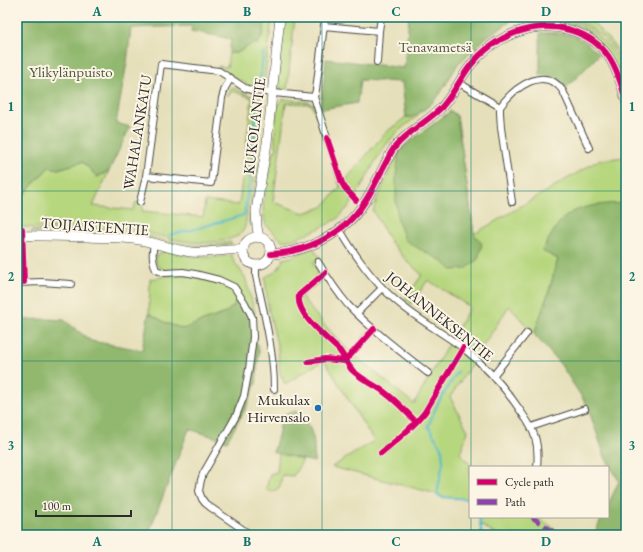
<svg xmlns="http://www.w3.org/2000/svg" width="643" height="552" viewBox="0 0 643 552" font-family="'EB Garamond',serif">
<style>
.green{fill:#b7d77f;stroke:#718155}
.forest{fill:#91b86e;stroke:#5e724c}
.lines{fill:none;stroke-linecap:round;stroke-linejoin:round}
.stream{stroke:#4eb8cb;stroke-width:2}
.street-casing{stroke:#474640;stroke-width:8}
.secondary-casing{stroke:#474640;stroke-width:10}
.street{stroke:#fff;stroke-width:6}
.secondary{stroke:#fff;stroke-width:9}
.quiet{stroke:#8e44ad;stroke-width:5;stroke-dasharray:10 5;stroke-linecap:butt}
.cycleway-casing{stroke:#fcf5e5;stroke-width:8}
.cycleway{stroke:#d6006c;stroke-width:6}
.grid{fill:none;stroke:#0f766e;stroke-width:1;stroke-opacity:0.55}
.poi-dot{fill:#1f6fb2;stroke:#fcf5e5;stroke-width:1.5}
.labels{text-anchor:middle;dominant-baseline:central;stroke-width:4;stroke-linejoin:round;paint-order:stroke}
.park-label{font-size:15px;fill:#4e5640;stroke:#fcf5e5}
.street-label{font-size:15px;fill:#2b2b2b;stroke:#fcf5e5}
.poi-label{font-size:15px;fill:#2b2b2b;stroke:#fcf5e5;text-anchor:end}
.neatline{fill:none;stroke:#0f766e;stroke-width:1.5}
.grid-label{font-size:13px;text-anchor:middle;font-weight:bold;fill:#0f766e}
</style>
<rect width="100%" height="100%" fill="#fcf5e5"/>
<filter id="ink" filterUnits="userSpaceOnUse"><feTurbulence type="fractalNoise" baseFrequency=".025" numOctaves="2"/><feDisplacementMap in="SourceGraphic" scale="8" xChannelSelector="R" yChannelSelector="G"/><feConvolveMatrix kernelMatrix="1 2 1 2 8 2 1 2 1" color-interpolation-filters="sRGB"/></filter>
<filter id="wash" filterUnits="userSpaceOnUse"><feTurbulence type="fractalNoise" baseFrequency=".012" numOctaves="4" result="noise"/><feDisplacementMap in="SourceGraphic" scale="16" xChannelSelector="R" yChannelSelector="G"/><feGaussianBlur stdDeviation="0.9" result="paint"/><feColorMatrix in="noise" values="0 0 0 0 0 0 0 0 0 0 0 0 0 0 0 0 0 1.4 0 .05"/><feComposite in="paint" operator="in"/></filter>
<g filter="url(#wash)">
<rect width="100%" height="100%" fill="#e5dfba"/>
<path class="green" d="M265,17H272L265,79C265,81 263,87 262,88C256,93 245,83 241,80L239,81L226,71L218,68V66L227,67L229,53H237L262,38L264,31Z
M284,17H295L287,90L280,88L278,82Z
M557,17H587C598,28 626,54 626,70C615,48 601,31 578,22C571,19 564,19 557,17Z
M561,21C589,22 617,49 624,75H622L590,34L577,28L562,24Z
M233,87L246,94L259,98L263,102L261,117L257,134L254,169L245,227C241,236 234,238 225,240C193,248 165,236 134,230L17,227V202L49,167L58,169L82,162L88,167L97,177L109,171L93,206L133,210L136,202L143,204L142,211L203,217L205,201L239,205L252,98L233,91L228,96L230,89Z
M284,99L309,102L312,104H314L317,115L316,116L313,107L310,104L286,103L273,202L304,213L323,207L340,187L318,123L319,122L327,142L341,185L352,199V203C347,208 343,214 337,219C329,224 290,244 282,240C275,237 273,228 266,226C258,201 270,176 274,151H276L277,146L275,145C275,137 275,110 279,103C281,100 282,101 284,99Z
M451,111L457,116L474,234L599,160L626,157V203L621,204L543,251L558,259L548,294L534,334L509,306L479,352L455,333L470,307L428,280L411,304L405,299L422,275L405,259L390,241L373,211L377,199L399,150Z
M418,114V116C408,123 398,130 390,140C376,156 367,179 356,196H354L344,182L385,133L406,117H412Z
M257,164H260L252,214V226H250L249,223Z
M32,230L129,233L149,236L165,241L164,243L32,232Z
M168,241C191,247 207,247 230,242L232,244L216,247L196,249L167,244Z
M18,245H25L27,276H21Z
M313,248L320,258L313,262L318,271L316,275L320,282L301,296C316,316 332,334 350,352L369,331L374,334L355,356L414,404L449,343L473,362L450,397L468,431L460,453L472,467H470V499L441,497L437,494L332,467L374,441L324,360L285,384L280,373L278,349L268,307L265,277C274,273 280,269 283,259L291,257Z
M166,250C191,258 205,259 232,255L233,260L245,277L255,313L251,314L230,283L168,271C157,267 156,266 155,255L158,256L160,253L164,252Z
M174,275L194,276L216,282L226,285L237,295L234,306L223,314L203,321L183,329L166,323L149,313L150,279Z
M279,453L303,460L293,476L282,475L280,487L272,492L266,489L270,474L277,472Z
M479,517H537L564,535H496L480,524Z"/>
<path class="forest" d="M17,17H265C265,27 263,35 258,44H252L237,53H229L231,39L191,31L192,26L131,28L127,62L116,123L130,127L109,171L97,177L88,167L82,162L58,169L49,167L17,202Z
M409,17H508L510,22L488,36L458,64L440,94L431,104L418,114L412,117H406L402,82L360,80L357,103L322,109L321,106L326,59L404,68Z
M540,33C567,32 580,34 599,55L565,89C558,80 551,76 540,75Z
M451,111L457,116L474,234L482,244L478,259L466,269L451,270L442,261L416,247L405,240L398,221L396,201V176L399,150Z
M626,203V535H594L602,517H608V505L619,481L605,457L587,405L561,365L534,334L548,294L558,259L542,251C548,241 556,224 565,217C576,208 593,205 607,204C613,203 620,204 626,203Z
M237,295L247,313L259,351L256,383L246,408L227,441L189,429L148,535H17V320L46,319L64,320L91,341L142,350L149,313L166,323L183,329L203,321L223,314L234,306Z
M296,411C314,429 315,438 314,462L273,452L278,436L282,415Z"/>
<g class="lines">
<path class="stream" d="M260,84L262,66L263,52
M169,235L188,231L244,215L252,159L254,129L258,101
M458,371L438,403L428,426L442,449L443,462L437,494L441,497L470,499
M479,517L482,535"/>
</g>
</g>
<g filter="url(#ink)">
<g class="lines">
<g class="street-casing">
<path id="street" d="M555,17V27
M324,26L379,31L381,17
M377,62L379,31
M459,83L500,107V113L501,128L512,202
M314,97L327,138
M500,107C514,88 544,64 563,91L589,148
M146,176L211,183L222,98L225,88L231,78
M140,202L146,176L161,64L219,71L245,88L254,91L314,97L316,90L325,17
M340,230C355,255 371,279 394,299C415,318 440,331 463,348C486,366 506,389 522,413C527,420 532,428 535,437C538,447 538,457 537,467
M154,243C152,254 152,259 156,270L165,273L183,272L195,274L219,280L234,287L245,303L252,317L253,337L249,369L244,396L236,416L203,474L201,480L199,491L202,499L205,503L210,507L251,535
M318,262C327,277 337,292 348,305C372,330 401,352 428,373
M256,266V276C264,313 274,351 274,389
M17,283L41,282L71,284
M357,313L382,288
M493,376L527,333
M531,427L585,409"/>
</g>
<g class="secondary-casing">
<path id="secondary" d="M17,236C40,235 64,237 88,237C105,238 123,237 140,240C157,243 173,250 191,252C208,254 226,248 243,250
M243 251a14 14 0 1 1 28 0a14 14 0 1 1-28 0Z
M259,238L257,227L256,211L267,143L280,17
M271,254C296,253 326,242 345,225C363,210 373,188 383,168C387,161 390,153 395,147C408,131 427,122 441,108C453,95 460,79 470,66C493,37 533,19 570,30C607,41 617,66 626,101"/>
</g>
<use href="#street" class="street"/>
<use href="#secondary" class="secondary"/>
<path class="quiet" d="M532,517L558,535"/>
<g class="cycleway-casing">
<path id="cycleway" d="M327,138L342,183L345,188L356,200
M22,229L24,282
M271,254C296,253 326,242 345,225C363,210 373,188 383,168C387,161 390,153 395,147C408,131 427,122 441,108C453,95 460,79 470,66C493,37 533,19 570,30C607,41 617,66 626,101
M325,273L299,295C295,314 327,338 339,350C344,356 347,364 352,370C361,379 373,384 383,391C395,400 406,411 416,422
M308,362L325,359L345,361L374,329
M381,453C396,440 413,428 425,412L463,348"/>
</g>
<use href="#cycleway" class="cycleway"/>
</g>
</g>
<path class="grid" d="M172,17V535M322,17V535M471,17V467M17,191H626M17,361H626M471,517V535"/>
<circle class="poi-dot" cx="318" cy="408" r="4"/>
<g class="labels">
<g class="park-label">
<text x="435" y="46">Tenavametsä</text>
<text x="71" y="71">Ylikylänpuisto</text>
</g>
<g class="street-label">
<text transform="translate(254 126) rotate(-83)">KUKOLANTIE</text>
<text transform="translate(137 132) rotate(-81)">WAHALANKATU</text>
<text transform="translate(95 226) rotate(4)">TOIJAISTENTIE</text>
<text transform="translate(440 316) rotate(39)">JOHANNEKSENTIE</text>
</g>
<g class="poi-label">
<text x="310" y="399">Mukulax<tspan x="310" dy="17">Hirvensalo</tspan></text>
</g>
</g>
<rect width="643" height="552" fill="none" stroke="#fcf5e5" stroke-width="44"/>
<rect x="469" y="466" width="140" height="52" fill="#fcf5e5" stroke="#a8a49b"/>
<rect x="477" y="479" width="20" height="6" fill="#d6006c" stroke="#a8a49b"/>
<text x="505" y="486" font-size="12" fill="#2b2b2b">Cycle path</text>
<rect x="477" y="499" width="20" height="6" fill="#8e44ad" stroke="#a8a49b"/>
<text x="505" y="506" font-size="12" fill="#2b2b2b">Path</text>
<path d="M36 510v6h95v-6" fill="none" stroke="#2b2b2b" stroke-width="2"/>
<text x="42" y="510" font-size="12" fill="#2b2b2b" stroke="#fcf5e5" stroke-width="3" paint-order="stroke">100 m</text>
<rect x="22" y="22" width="599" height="508" class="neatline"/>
<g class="grid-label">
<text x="97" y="16">A</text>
<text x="247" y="16">B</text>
<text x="396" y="16">C</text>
<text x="546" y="16">D</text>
<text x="11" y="111">1</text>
<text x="632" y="111">1</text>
<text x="11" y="281">2</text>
<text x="632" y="281">2</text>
<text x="11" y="450">3</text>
<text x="632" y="450">3</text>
<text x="97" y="546">A</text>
<text x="247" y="546">B</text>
<text x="396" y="546">C</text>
<text x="546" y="546">D</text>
</g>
</svg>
